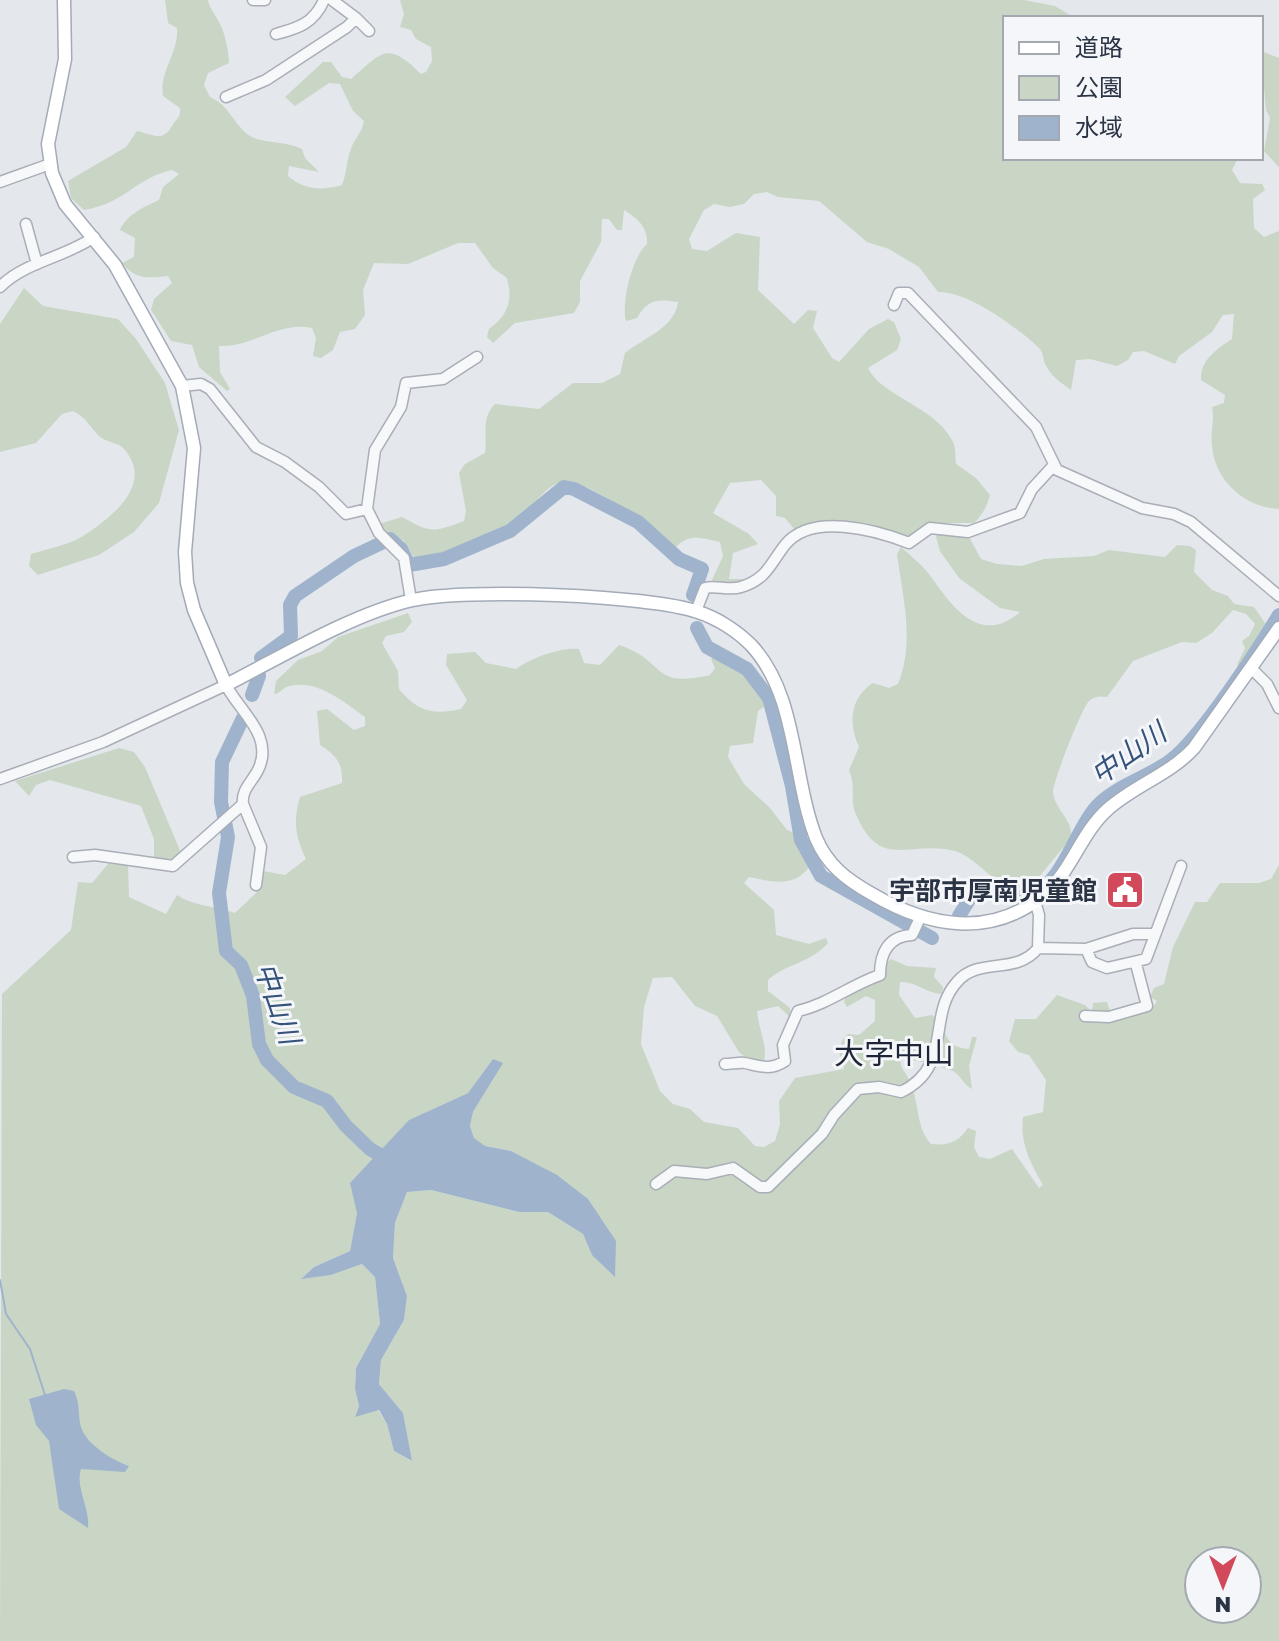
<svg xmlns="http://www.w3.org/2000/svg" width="1279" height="1641" viewBox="0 0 1279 1641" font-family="'Golos Text','Noto Sans JP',sans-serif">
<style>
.green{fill:#c9d6c5;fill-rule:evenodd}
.water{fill:#9fb4cc}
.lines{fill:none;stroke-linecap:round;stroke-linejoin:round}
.stream{stroke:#9fb4cc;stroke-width:2}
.river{stroke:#9fb4cc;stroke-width:14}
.minor-casing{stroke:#a9aeb7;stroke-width:13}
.major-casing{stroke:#a3abb8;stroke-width:15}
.minor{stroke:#f7f8fa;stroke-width:10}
.major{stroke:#fff;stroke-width:12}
.labels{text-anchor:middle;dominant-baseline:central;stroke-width:6;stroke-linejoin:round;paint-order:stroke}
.poi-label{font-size:26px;font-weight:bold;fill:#2b3445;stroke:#f4f6f9;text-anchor:end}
.water-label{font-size:28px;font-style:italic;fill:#34527a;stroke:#f4f6f9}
.quarter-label{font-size:30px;fill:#1d2536;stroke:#f4f6f9}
</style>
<rect width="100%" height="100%" fill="#e4e7ec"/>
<path class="green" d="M165,0H208C210,10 216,15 220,24C225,33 229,53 229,63L208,73L204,85L210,97C230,105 235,128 252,137C263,143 286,141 302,149L305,158L319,172L289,166L288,176C304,190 322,191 342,185C347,173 346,163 350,152C353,139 362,134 364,121L353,111L340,84L329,83L295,106L285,97L323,62H331L342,77L351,79C382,52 387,40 421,74L426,72L432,61L431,47L416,39L411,30L400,27L404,14L400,0H1024L1055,6L1075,18H1005V158H1238L1232,170L1240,183L1262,184L1265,190L1253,199L1254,228L1264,237L1279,231V509C1245,508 1214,480 1212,445C1210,432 1215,421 1212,407L1224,403L1225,395L1201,380C1200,360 1217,349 1232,339L1234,314L1223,315L1212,332L1179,356L1175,364L1144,351L1133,352L1128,360L1117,366L1090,359L1076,360L1071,390C1060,382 1051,376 1045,364C1043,358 1043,351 1038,347C1016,327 968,291 938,292L919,267L889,249L867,242L819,201L778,197L767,192L754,194L744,204L730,207L714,204L704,210L689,239L692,249L707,251L736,233L760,237L758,290L794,324L808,310L817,311L813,328L832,358L839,362L869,329L888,319L894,322L901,339L897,350L868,368C881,396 934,406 952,440C956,446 955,456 956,464L976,478L990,495C986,508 983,514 974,523H936L907,538L879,530H795L785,518L776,516V496L761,480L730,483L713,513L749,534L758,544L733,553L729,579H747L755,585L716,590L712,580L723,556L720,542C702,538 690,533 676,547C662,541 655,530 642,521C622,508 595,488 572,482C548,477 536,506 519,519C491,541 451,551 416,560L403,540L385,532L379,524L402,517C431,533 432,533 464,521L466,511L459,473L465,464L485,453C488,434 480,420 495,404L539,409L573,383H602L620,374L625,353C642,339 676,327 678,302C657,299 648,299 637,318L626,321C621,303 632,257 647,244C648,227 638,219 624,210L622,230H617L609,219H602L601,242L580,281V302L574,313L515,323L493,343L487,337L489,329C508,315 513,301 507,278L493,268L475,243H458L408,264L374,263L363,290L365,315L355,329L340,332L333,350L321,358L313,356L316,338L312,328C278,321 252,348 219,346L220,372L230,389L227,391L199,367L192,345L171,341L151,310L154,299L172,283L168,276C147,278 136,280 122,263L134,257L135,238L120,230C127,214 144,207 159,200L163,187L179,174L172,170C135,178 126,203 84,210L71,198L68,181L126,147L137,131C154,135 163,142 172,126C177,118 181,117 180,108L163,96C159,71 179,53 177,28L168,23Z
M1261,51L1279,58V167L1264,151L1270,118L1266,110Z
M24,288L43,306L118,319L136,339L165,383L179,430L159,503L134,532L99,555L38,575L29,566L31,554C47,549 69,545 83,536C111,518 154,485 125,450C118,441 108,444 99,436C90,427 86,417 73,411L62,414L36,443L0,452V324Z
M939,530L968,535L981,559L997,564L1022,566L1044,559L1094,556L1109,550L1165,557L1177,545L1190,546L1196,550L1194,572L1212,590L1228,596L1234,604L1254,607L1265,623L1262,636L1240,667L1237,665L1245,648L1242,641L1249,636L1255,624L1246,614L1233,610L1212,633L1196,643L1182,642L1133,661L1107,697C1100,696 1095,696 1089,701C1082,708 1052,783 1053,793C1056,811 1074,821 1071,838L1029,889L1017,892C994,884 975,857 955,851C908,839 880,873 855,812C850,800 856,787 849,770L859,747C848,724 850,697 873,683L889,688L898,684C915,642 903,599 897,554L901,547C911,556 921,564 929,574C950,603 978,648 1020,612L1000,608L959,578L940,551L936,537Z
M408,613L412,622L404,632L386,636L382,643L398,671L399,689C418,712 433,715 461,709L467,700L446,665L447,654L475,652L486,663L516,669C531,658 561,647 579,649L584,663L600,665L619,645C668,661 649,689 710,675L715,668L711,659L714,656C739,669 755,679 765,706L758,711L753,743L730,746L728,757L744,784L770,808L787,830L794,833L810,866C794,888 773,882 749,877L744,883L774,910L776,935L809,944L826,938L828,943C809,964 787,963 768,980V991L790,1008L791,1018L778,1006L757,1011C758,1028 768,1045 764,1061L751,1062L739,1052L717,1016L695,1006L672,977L653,978L644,1007L641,1044L660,1091L673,1104L690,1109L704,1122L738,1128L755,1146L764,1147L775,1141L780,1124L779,1101L795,1078L844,1069C838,1056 837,1044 848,1034L859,1035L875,1021V1000L866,996L847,1007L844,1002L846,996L891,959L907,966L936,968L934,977L943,987L942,994C925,993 916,981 900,982L899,995L915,1018L932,1015C948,1029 943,1048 969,1049L972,1037H977L969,1066L972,1089C963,1085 961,1075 953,1071C947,1068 905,1057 901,1058C899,1068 905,1070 909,1080C920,1101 915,1127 931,1144C949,1146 958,1142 968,1128L976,1131L974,1147L979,1157L990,1159L1012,1149L1039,1188L1043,1185C1030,1162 1020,1144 1023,1117L1043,1112L1046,1080L1029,1055L1018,1052L1009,1041L1015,1019H1036L1057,995L1085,1005L1092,1012L1093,1003L1107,1002L1112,1017L1118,1019L1151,1010L1157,1001L1150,997L1154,988L1164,984L1173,947L1195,902H1207L1220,883H1259L1271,879L1279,865V1641H0L2,994L71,930L78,882L92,883L108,864L128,865L129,897L166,914L177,895C193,906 216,906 235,913L256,893L263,871L285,875L306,859C295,836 293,821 300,797L342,783C343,763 336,755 320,745L317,711L327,709L354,730L365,726V717C344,702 317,679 290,686C283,687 281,693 274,694L276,681L298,660L322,651L338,637ZM493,1059L502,1064L473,1112L470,1126L474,1138L484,1146L511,1151L616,1241L592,1255L583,1234L548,1212H519L431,1190L407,1192L395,1223L393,1258L407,1296L404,1320L381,1360L379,1384L403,1413L411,1461L394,1451L387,1424L378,1410L355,1416L359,1406L355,1389L356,1368L380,1324L375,1277L362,1264L331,1275L302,1278L314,1267L350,1251L357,1213L409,1120L468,1093ZM1199,1561H1247V1609H1199Z
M119,748L134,752L145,767L181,853L170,862L154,857V839L141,806L50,780L36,785L29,796L15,781Z"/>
<path class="water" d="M493,1059L503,1063L473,1112L470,1126L474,1138L485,1146L511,1151L557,1175L588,1199L616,1241L615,1277L592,1255L583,1234L548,1212H519L431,1190L407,1192L395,1223L393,1258L407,1296L404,1320L381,1360L379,1384L403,1413L412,1461L394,1451L387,1424L379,1410L355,1417L359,1406L355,1389L356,1368L380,1324L375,1277L362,1264L331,1275L301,1279L314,1267L350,1251L357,1213L350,1183L409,1120L468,1093Z
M64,1389L74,1391C80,1404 78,1410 80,1423C83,1443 112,1460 129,1466L125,1472L81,1469C75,1488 90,1507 88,1528L59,1509L49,1441L36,1425L29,1399Z"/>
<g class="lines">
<path class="stream" d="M0,1280L6,1314L30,1349L45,1395"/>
<path class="river" d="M697,628L707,647L747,669L769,698L792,786L801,840L821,876L932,938
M261,658L291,636L290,605L295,596L354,556L390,539L401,549L409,565L444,559L510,531L564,487L574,489L638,522L679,559L702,569L693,595
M252,695L259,676
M243,718L222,762L221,802L228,837L219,893L226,951L241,965L253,996L259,1044L267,1060L294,1087L327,1101L346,1126L370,1149L385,1158H395
M959,916L978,885L983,883C998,883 1013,902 1028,897C1061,888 1076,828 1097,806C1116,786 1148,777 1170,761C1201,738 1257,651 1279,615"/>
<g class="minor-casing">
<path id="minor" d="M253,0H265
M356,18L369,31
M276,34C299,28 314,23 324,0
M226,97L266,80L347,27L356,18L332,0
M0,182L50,164
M26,224L37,264
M0,287C24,262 66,257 94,237
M894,305L899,293H908L1036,427L1057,470L1142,508L1174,514L1191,522L1279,596
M182,386L201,384L210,389L256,447L285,462L319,487L346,514L367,509
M411,600L404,558L379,533L367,509L375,450L401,407L406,383L443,379L477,357
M696,611L705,588C716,585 729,591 741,587C767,579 770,564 785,545C811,512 876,530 909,543L930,528L968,532L1020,513L1032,489L1054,465
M1251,668L1267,684L1279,708
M0,779L103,742L226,685C239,711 275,736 258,770C252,782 241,790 243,804L173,866L95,855L73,857
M243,804L261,847L256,885
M1038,948L1086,949L1133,934H1153
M1086,949L1092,962L1107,968L1146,959L1181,866
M1085,1016L1109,1017L1147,1006L1136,964
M725,1064C731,1064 741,1062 745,1063C760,1066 770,1071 785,1061L783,1045L798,1011C828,1004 851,985 880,975C880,953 888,936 912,935L920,918
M656,1184L674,1171L707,1174L733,1168L760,1187H768L822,1134L834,1115L858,1089L879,1087L901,1092C954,1066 926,1016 957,982C979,956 1016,976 1038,948L1039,915L1035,901"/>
</g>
<g class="major-casing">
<path id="major" d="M64,0L65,59L48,144L52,173L65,204L115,265L182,386L194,448L185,552L187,583L194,610L226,685C281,657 354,613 413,600C463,588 650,595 698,612C717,618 737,631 751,645C798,695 792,777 816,838C827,865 847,880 872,894C928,927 991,939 1045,894C1072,870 1081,833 1108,809C1135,785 1169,775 1194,748L1279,628"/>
</g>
<use href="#minor" class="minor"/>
<use href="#major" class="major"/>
</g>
<defs>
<g id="civic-square" transform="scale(2)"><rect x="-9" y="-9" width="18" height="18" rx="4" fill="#d1495b" stroke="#f4f6f9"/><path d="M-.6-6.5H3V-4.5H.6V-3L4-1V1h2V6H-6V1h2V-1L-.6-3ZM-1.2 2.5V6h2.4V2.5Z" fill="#fff"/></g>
</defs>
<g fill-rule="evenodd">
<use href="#civic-square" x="1125" y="890"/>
</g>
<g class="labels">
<g class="poi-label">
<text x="1097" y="890">宇部市厚南児童館</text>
</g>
<g class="water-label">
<text transform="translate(1128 753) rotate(-35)">中山川</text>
<text transform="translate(278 1003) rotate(71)">中山川</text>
</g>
<g class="quarter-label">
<text x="894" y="1053">大字中山</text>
</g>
</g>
<rect x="1003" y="16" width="260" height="144" fill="#f4f6f9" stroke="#a4a8b1" stroke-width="2"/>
<rect x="1019" y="42" width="40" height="12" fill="#ffffff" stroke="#a4a8b1" stroke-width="2"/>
<text x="1075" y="56" font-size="24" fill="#2b3445">道路</text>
<rect x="1019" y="76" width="40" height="24" fill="#c9d6c5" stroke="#a4a8b1" stroke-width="2"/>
<text x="1075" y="96" font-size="24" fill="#2b3445">公園</text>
<rect x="1019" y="116" width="40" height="24" fill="#9fb4cc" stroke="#a4a8b1" stroke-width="2"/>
<text x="1075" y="136" font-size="24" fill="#2b3445">水域</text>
<g transform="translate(1223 1585) rotate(180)"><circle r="38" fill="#f4f6f9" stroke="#a4a8b1" stroke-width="2"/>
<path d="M0-6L14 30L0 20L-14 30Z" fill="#d1495b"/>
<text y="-12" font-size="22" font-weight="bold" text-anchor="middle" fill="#2b3445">N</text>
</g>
</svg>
